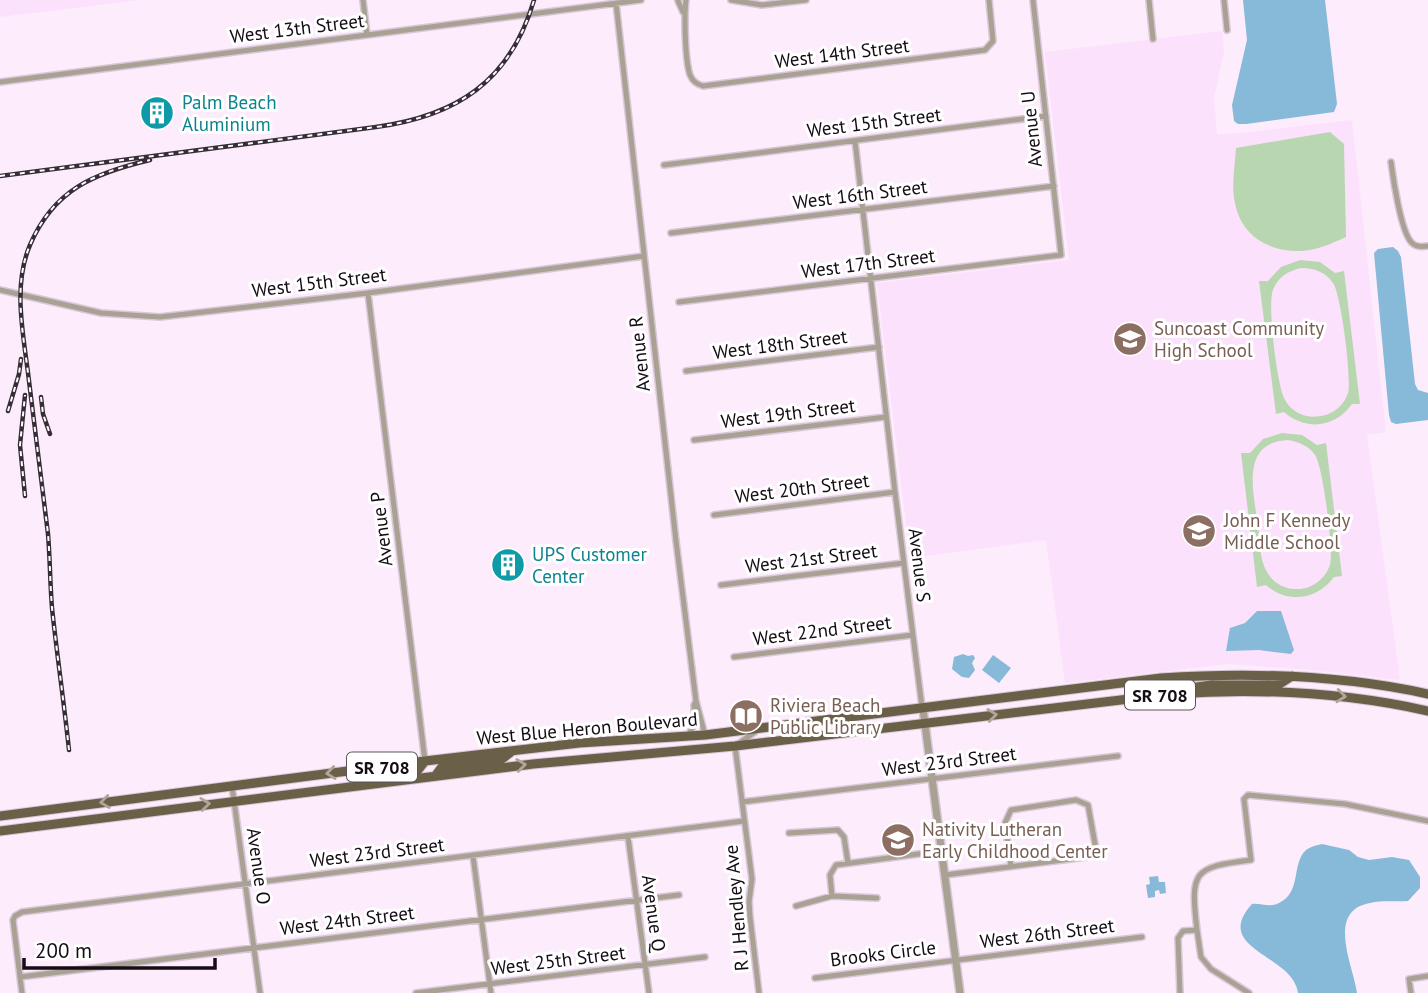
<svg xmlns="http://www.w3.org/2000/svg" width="1428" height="993" viewBox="0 0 1428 993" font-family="'PT Sans',sans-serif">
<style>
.built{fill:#fbe1fb}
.green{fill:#b8d6af;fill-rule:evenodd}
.water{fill:#87b9d8}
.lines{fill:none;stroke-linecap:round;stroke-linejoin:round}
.minor-casing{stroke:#d8c8d7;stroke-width:8}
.tertiary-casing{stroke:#d8c8d7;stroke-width:10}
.primary-casing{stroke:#d8c8d7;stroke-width:11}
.minor{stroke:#a8a194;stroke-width:5}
.tertiary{stroke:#a8a194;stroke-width:7}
.primary{stroke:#6a5f47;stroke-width:9}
.rail-casing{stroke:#372d37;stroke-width:4.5}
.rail{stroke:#fff;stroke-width:2;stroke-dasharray:5;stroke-linecap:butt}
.oneway{stroke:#ada79a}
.labels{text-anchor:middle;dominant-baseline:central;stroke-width:6;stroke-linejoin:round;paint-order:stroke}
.shield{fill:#fff;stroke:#5b555b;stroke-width:2}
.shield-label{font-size:18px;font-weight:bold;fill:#150c15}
.street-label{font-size:19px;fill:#150c15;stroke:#fff}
.culture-label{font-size:19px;fill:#0d838f;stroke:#fff;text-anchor:start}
.education-label{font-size:19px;fill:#785e54;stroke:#fff;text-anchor:start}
</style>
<rect width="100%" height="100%" fill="#fdecfc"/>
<path class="built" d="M0,0H139L0,17Z
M1222,31L1224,52L1214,98L1217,134L1241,133L1352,120L1386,432L1367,435L1400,680L1311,670L1228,664L1065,683L1046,540L910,558L877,283L1069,260L1045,52Z"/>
<path class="green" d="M1330,132L1344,144L1346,237C1335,242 1322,248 1310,250C1276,255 1242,240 1235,203C1231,186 1235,166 1236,148Z
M1300,260L1320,262L1335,273L1344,271L1360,404H1352C1335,428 1306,431 1284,412L1276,414L1259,281H1268L1281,267ZM1301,268C1314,268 1326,272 1333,283C1341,294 1352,379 1348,393C1344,405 1334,414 1321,416C1307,419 1292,413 1285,400C1277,387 1267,303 1273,290C1278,277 1288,271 1301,268Z
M1282,433L1302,435L1317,445L1326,443L1342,576L1334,577C1317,600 1288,604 1266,585L1257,587L1241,453H1250L1263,439ZM1288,440C1299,442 1309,446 1315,455C1323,466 1334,552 1330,565C1325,579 1312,589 1298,589C1285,590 1273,583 1267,572C1259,559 1260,540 1258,526C1254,494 1239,442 1288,440Z"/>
<path class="water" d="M1243,0H1325L1337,104L1334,112L1246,124H1238L1234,121L1232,105L1247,40Z
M1393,247L1398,251L1401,257L1415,384L1418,390L1428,393V420L1396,424L1391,422L1389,415L1374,253L1378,249Z
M1257,611H1281L1294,650L1291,654L1259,650L1226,651L1230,628L1245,623Z
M963,654L968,656L973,655L975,658L972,663L975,670L969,678L962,677L952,669L954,657Z
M993,655L1011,668L999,683L982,670Z
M1322,844L1349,850L1358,857L1369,860L1392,857L1409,860L1420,877V888L1408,901C1396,902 1382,900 1370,903C1325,911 1354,967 1357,993H1298C1293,954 1211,950 1252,904C1261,903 1270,908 1279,903C1302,892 1291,864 1306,850C1310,847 1317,845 1322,844Z
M1158,876L1159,882H1165L1166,893L1160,894L1159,890L1155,891V897L1148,898L1146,885L1150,884L1149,877Z"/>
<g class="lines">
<g class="minor-casing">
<path id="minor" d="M363,0L367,35
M686,0C684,17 685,60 690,75C693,82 697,84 703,86L985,50L993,41L989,0
M731,0L762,5L806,0
M1149,0L1153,39
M1224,0L1227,30
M678,1L683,12
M616,3L676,541L696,701L705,735
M0,82L641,0
M855,141L895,492L922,707
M1391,162C1393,178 1401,233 1412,243C1416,247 1422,247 1428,246
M664,165L1046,116
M671,233L1054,186
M0,290L101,313L160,317L368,293L644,256
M368,293L425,761
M679,302L1061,255L1033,0
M686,371L879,347
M694,440L886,417
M714,515L895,492
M721,585L904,563
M734,657L913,635
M755,732L735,746L752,879L749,902L750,917L759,993
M688,736L695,723L694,705L696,701
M232,786L260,993
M742,802L1118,756
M789,833L838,830L844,837L848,863
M628,837L649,993
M473,856L491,993
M945,875L1086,857L1093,851L1095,844L1088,805L1076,800L1011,810L1005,823L1011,866
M832,896L830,875L836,865L941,851
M796,906L832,896L877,898
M1197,930L1201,957L1211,969L1249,993
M20,977L679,895
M815,978L1142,937
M22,993L13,920L15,916L22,912L744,821
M416,993L705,957
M1180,993L1178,938L1183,931L1197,930C1190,871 1193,867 1251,860L1244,799L1248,795L1345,804L1428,821
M1411,993L1409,979L1428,976"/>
</g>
<g class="tertiary-casing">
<path id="tertiary" d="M923,709L960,993"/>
</g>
<g class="primary-casing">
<path id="primary" d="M1197,687L1212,685H1278L1292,676
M396,774L418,770L425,761
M436,775L442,767L502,759L511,752
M0,816L425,761L579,743L705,735L1161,678C1249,672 1341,675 1428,694
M0,831L533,764L735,746L1171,694C1257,688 1343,692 1428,711"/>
</g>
<use href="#minor" class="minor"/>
<use href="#tertiary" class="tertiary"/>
<use href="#primary" class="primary"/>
<g class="rail-casing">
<path id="rail" d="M0,176L376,127C456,116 510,82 534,0
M41,397L43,414L50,434
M8,411L19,374L21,359
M25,496L20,445L25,395
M69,750C64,703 57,655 52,608C50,583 50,558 48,534C42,483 35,432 29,381C24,337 12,287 30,245C54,189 95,173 150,160"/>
</g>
<use href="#rail" class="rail"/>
</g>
<defs><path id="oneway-chevron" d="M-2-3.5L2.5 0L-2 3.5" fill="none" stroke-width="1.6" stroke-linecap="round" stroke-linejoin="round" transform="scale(1.75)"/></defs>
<g class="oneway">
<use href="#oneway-chevron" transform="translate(1341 696) rotate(6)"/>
<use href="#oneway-chevron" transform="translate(992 715) rotate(-7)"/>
<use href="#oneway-chevron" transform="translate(521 765) rotate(-7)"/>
<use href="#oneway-chevron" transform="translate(331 773) rotate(173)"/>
<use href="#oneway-chevron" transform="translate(105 802) rotate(173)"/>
<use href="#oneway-chevron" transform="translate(205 804) rotate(-7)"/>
</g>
<defs>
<g id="building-disc" transform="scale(1.75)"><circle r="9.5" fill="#0f9aa8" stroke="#fff"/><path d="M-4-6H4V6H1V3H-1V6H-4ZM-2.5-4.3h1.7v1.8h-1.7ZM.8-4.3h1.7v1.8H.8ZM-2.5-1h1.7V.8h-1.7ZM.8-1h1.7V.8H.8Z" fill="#fff"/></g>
<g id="school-disc" transform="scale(1.75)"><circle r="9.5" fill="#8d6e63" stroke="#fff"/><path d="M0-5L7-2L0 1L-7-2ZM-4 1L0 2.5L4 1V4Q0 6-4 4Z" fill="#fff"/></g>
<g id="library-disc" transform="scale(1.75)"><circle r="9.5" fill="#8d6e63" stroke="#fff"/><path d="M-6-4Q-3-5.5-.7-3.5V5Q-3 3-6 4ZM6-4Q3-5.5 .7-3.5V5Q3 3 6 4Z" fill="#fff"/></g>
</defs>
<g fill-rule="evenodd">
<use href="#building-disc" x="157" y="113"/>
<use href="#school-disc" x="1130" y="339"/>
<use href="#school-disc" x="1199" y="531"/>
<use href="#building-disc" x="508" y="565"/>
<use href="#library-disc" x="746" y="716"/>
<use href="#school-disc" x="898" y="840"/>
</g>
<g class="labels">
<g class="shield">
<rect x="1125" y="680.5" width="70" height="29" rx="5"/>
<rect x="347" y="752.5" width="70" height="29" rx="5"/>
</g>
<g class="shield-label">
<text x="1160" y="695">SR 708</text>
<text x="382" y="767">SR 708</text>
</g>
<g class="street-label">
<text transform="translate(297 28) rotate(-7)">West 13th Street</text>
<text transform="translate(842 53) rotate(-7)">West 14th Street</text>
<text transform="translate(874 122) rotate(-7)">West 15th Street</text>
<text transform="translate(1031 129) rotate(-96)">Avenue U</text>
<text transform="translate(860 194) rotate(-7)">West 16th Street</text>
<text transform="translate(868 263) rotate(-7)">West 17th Street</text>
<text transform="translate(319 282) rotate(-7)">West 15th Street</text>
<text transform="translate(780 344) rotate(-7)">West 18th Street</text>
<text transform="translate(639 354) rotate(-96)">Avenue R</text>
<text transform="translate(788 413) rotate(-7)">West 19th Street</text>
<text transform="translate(802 488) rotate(-7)">West 20th Street</text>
<text transform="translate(381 529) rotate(-97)">Avenue P</text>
<text transform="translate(811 558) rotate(-7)">West 21st Street</text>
<text transform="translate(920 565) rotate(83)">Avenue S</text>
<text transform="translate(822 630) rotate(-7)">West 22nd Street</text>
<text transform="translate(587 728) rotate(-5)">West Blue Heron Boulevard</text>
<text transform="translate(949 761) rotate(-7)">West 23rd Street</text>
<text transform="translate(377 852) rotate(-7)">West 23rd Street</text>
<text transform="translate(259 866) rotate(82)">Avenue O</text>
<text transform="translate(736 908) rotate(-95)">R J Hendley Ave</text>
<text transform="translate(654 913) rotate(82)">Avenue Q</text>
<text transform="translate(347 920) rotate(-7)">West 24th Street</text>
<text transform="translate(1047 933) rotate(-7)">West 26th Street</text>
<text transform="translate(883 953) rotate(-7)">Brooks Circle</text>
<text transform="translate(558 960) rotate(-7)">West 25th Street</text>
</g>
<g class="culture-label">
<text x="182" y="102">Palm Beach<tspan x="182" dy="22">Aluminium</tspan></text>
<text x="532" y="554">UPS Customer<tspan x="532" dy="22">Center</tspan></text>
</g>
<g class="education-label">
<text x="1154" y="328">Suncoast Community<tspan x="1154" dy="22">High School</tspan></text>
<text x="1224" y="520">John F Kennedy<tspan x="1224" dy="22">Middle School</tspan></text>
<text x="770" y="705">Riviera Beach<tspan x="770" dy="22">Public Library</tspan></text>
<text x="922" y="829">Nativity Lutheran<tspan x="922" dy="22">Early Childhood Center</tspan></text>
</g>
</g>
<path d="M24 958v10h191v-10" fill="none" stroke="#150c15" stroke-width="3.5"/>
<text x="35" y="958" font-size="21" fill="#150c15" stroke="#ffffff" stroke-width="5" paint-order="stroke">200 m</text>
</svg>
